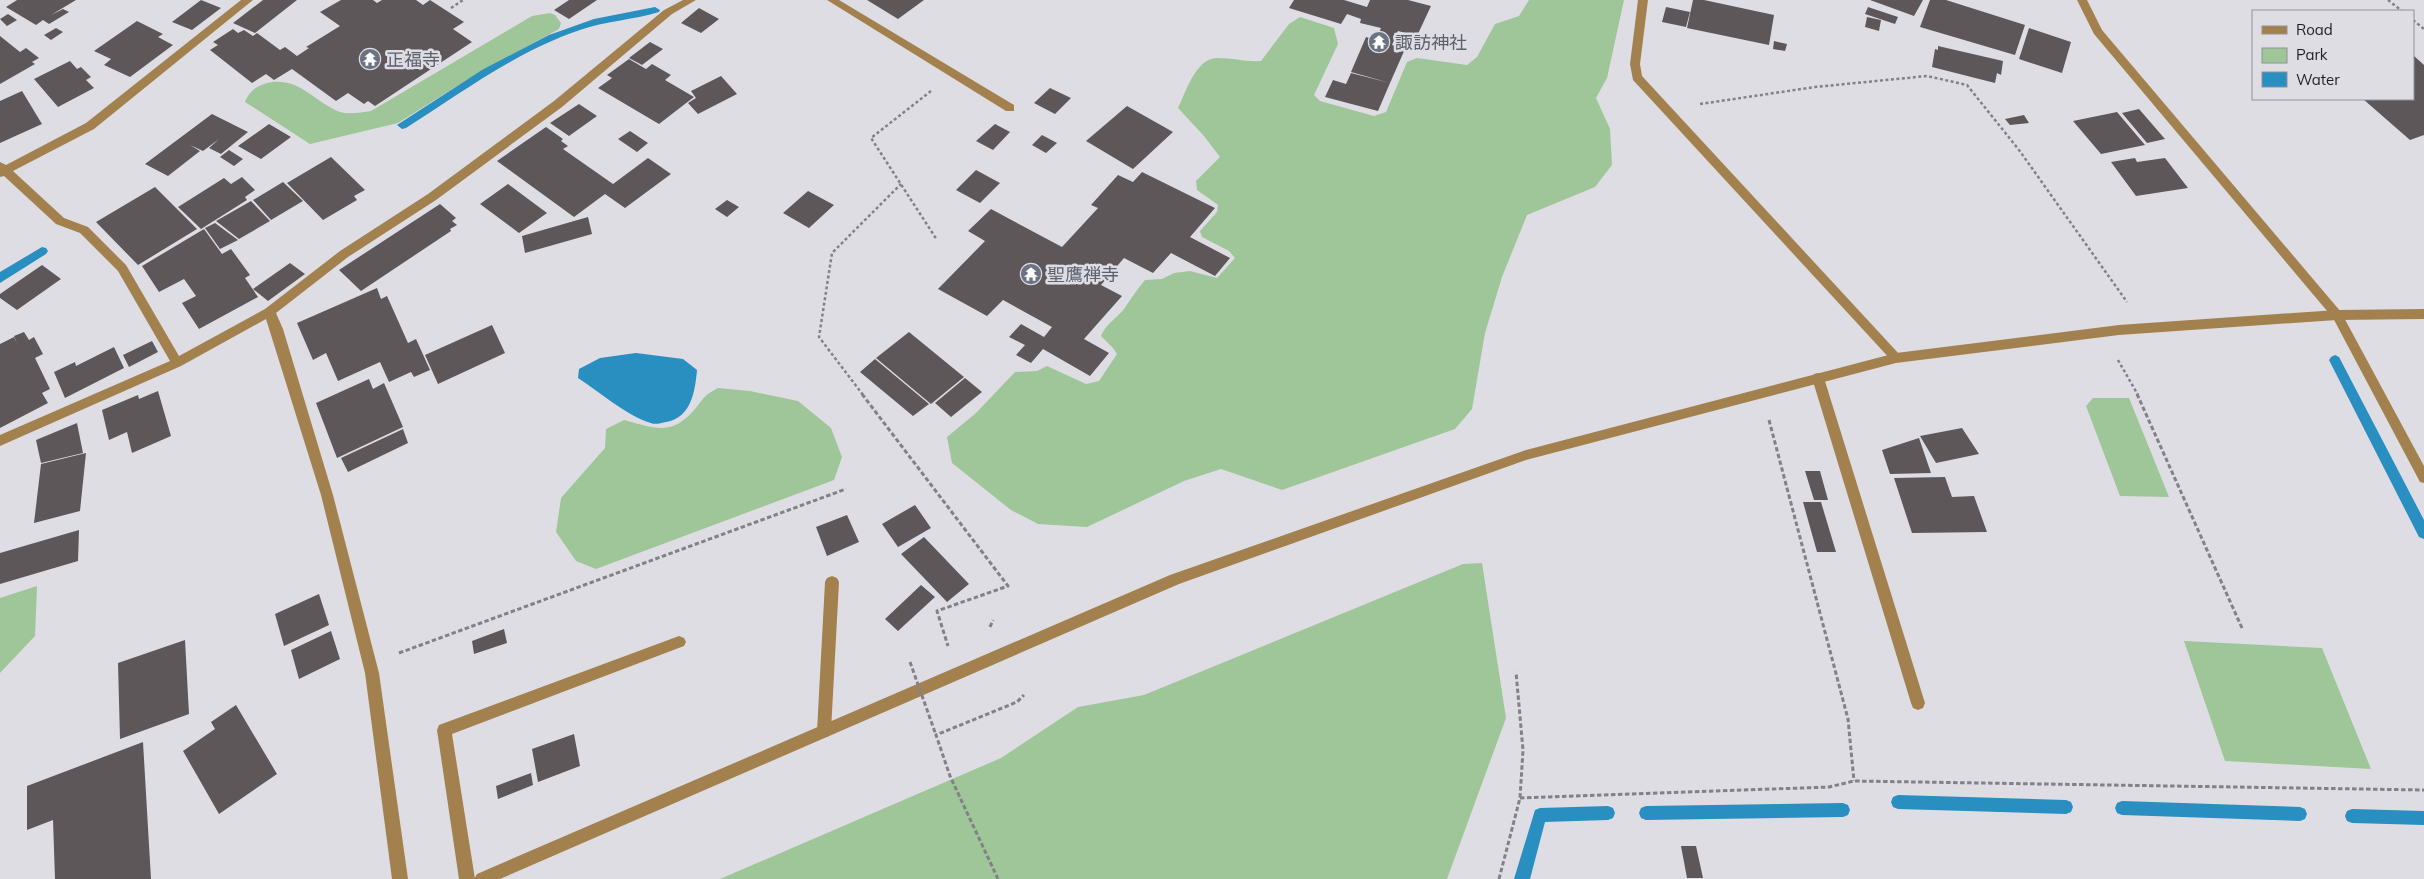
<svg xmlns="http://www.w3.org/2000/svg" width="2424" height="879" viewBox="0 0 2424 879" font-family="Mulish,'Noto Sans JP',sans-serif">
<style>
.green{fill:#9ec698}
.water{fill:#298ec0}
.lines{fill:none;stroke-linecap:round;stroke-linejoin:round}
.stream{fill:#298ec0;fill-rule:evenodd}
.building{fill:#5d575a}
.path-far1{stroke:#838186;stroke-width:2.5;stroke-dasharray:3 2.5;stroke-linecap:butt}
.path{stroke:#838186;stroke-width:3;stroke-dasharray:4.5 2.5;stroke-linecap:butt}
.service{fill:#a3814f;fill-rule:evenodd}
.minor{fill:#a3814f;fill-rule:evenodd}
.tertiary{fill:#a3814f;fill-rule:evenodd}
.path-bridge{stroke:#838186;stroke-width:3;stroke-dasharray:4.5 2.5;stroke-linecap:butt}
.labels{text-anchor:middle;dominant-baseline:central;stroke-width:5;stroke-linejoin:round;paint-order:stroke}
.worship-label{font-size:18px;fill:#5b616d;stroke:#dfdde4;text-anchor:start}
</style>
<rect width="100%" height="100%" fill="#dfdde4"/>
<path class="green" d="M1529,0H1624L1607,78L1596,98L1610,129L1612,165L1595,187L1527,215L1502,277L1485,333L1472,409L1455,429L1282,490L1221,469L1184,481L1087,527L1038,524L1011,510L952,463L947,437L976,413L1015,372L1037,371L1047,366L1086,384L1099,381L1117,354L1113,348L1101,336C1105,325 1117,318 1124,309C1131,299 1137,289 1145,280L1162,279L1174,273L1190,271L1217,278L1235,258L1229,251L1202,237L1200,231L1217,212L1218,205L1197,190L1196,181L1220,157L1204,136L1178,108C1186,92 1196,57 1218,58C1233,58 1246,62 1261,61L1289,24L1300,17L1334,28L1338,44L1314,95L1320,101L1374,116L1386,112L1407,62L1417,58L1467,65L1477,57L1495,24L1519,16Z
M550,13L555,15L561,23L559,29L465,81L398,123L310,144L245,102C249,92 256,86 267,83C300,76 313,102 340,112C349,115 362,112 371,111L532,16Z
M718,388L750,391L798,401L831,428L842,457L834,480L596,569L576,561L556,532L561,498L605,448L606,429L624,420C655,428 671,437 695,409C705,397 703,396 718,388Z
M2093,398H2129L2169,497L2120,496L2086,406Z
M1482,563L1506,718L1447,879H720L1001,758L1078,707L1144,695L1463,564Z
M37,586L35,636L0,673V598Z
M2184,641L2322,648L2371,769L2225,761Z"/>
<path class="water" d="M636,353L683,359L697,370C695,392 691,418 666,422C661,423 655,425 651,423C630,418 597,390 578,378L579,369L600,358Z"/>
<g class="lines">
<path class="stream" d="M655,7L660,10L659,12C633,20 605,21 580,30C517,51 461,93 406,128L402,129L397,125L482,70L549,35L594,19Z
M42,247L46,248L48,251L46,254L0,283V272Z
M2335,355L2339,357L2424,520V539L2419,537L2329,360L2331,357Z
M1898,795L2066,800L2071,802L2073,807L2071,812L2066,814L1898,809L1893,807L1891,802L1893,797Z
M2122,801L2300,807L2305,809L2307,814L2305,819L2300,821L2122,815L2117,813L2115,808L2117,803Z
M1843,803L1848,805L1850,810L1848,815L1843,817L1646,820L1641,818L1639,813L1641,808L1646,806Z
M1608,806L1613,808L1615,813L1613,818L1608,820L1545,822L1530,879H1514L1535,810L1540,808Z
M2352,809L2424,811V825L2352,823L2347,821L2345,816L2347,811Z"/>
</g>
<path class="building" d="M17,0H76L51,15L63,9L69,12L49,24L43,20L36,25L6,7Z
M201,0L221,8L192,30L172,22Z
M263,0H297L255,33L233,23Z
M341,0H373L377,3L382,0H416L423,5L430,0L464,22L453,29L472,42L375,106L368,101L364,104L348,93L336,101L292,69L274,80L266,74L252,83L210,50L218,45L213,42L233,29L238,33L244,30L253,36L257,33L280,50L285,47L297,56L309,48L306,47L340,26L320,12Z
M569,0H597L569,19L554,10Z
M867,0H924L898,19Z
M1294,0H1344L1367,7L1370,0H1408L1431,6L1417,36L1398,31L1392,45L1405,49L1390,83L1351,72L1366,37L1376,40L1381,28L1360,23L1361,19L1347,14L1341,24L1289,8Z
M1693,0H1704L1774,15L1769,45L1687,28Z
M1870,0H1923L1914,16Z
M1930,0H1946L2025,25L2015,55L1920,27Z
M1666,7L1690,12L1686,27L1662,22Z
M1868,7L1898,17L1895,24L1865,14Z
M699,8L719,19L701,33L681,23Z
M8,14L17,20L7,26L0,19Z
M1867,17L1881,20L1879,31L1865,27Z
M137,21L163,34L158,37L173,45L130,77L104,65L111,59L94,51Z
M56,28L63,32L51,40L44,35Z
M2029,28L2071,42L2062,73L2019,59Z
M0,36L20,52L26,48L39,58L32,62L35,64L0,84Z
M1774,41L1787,44L1785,51L1773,49Z
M650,42L663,49L642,65L629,58Z
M1938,46L2003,61L2001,75L1997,73L1995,83L1932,67L1935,49L1938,50Z
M2413,55L2424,65V135L2410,140L2363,99H2413Z
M629,59L646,69L652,64L671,75L665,80L694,97L659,124L598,88L612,78L607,75Z
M70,61L77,69L81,67L91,77L86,80L94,88L58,107L34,79Z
M1351,73L1390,83L1378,111L1325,97L1333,80L1346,84Z
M721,76L737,94L698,114L688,103L696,98L691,91Z
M1050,88L1071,98L1055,114L1034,103Z
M22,91L42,124L0,143V101Z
M579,104L597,116L569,136L550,123Z
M1127,106L1173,132L1133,169L1086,141Z
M2139,109L2165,139L2147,143L2122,113Z
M2117,112L2145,145L2101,154L2073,121Z
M212,114L248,132L221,154L209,148L219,139L203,151L190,145L200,151L168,176L145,164Z
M2024,115L2029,123L2010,125L2005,119Z
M269,124L291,137L261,159L238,146Z
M995,124L1010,132L993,150L976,141Z
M546,127L563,139L561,141L568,146L563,149L613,184L648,158L671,174L625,208L605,194L574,217L497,161Z
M630,131L648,143L637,152L618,139Z
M1042,135L1057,143L1046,153L1032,145Z
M229,150L243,159L234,166L220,157Z
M331,157L365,190L354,196L357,200L323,220L287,183Z
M2135,158L2137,162L2165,158L2188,188L2136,196L2111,162Z
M976,170L1000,183L980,203L956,190Z
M1142,172L1215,208L1190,237L1230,258L1215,276L1171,253L1153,273L1124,258L1101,285L1122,296L1084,339L1109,353L1090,376L1043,349L1031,363L1016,355L1025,345L1009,337L1021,324L1044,337L1052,327L1003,300L987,316L938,289L985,241L968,231L991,209L1062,247L1098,208L1091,205L1118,175L1133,182Z
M242,177L255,190L245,197L247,200L201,229L178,207L224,178L231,184Z
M283,182L303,201L271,220L253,200Z
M508,184L547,213L519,233L480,204Z
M155,187L197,229L138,265L96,222Z
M808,191L834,205L809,228L783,213Z
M727,200L739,207L727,217L715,209Z
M251,201L270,221L239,239L216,221Z
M440,204L456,218L452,221L457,225L450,229L451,231L361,291L339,270Z
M588,217L592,234L525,253L522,236Z
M215,223L238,240L220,249L205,228Z
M204,229L222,254L231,249L250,275L245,278L258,297L199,329L182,303L196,296L184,279L159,292L142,266Z
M290,263L305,274L268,301L253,289Z
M42,265L61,279L17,310L0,298V294Z
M377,288L381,299L387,296L408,343L416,339L430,370L414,377L411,372L389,382L380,362L338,381L326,353L313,360L297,323Z
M492,325L505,353L438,384L425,355Z
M24,332L29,340L34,337L43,354L35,358L50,389L42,393L48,403L0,428V344L14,337L17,344L14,336Z
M909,332L964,377L931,404L876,358Z
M152,341L158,352L129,367L123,355Z
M114,347L124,368L65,398L54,372L75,362L76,366Z
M875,359L929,404L913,416L860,372Z
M965,378L982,392L951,417L935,403Z
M369,379L373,389L384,383L403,427L337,458L316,403Z
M158,391L171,436L132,453L127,432L109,440L102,410L138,395L139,399Z
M77,423L83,453L41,463L36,440Z
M1962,428L1979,454L1936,463L1920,436Z
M403,429L408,443L348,472L341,458Z
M1919,438L1931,473L1890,474L1882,450Z
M86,453L80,511L34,523L41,464Z
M1805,471H1820L1828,500H1814Z
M1945,477L1952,497L1974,496L1987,532L1912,533L1894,478Z
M1803,502H1821L1836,552H1817Z
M915,505L931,528L898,547L882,524Z
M847,515L859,542L827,556L816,527Z
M79,530L78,561L0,584V553Z
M924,537L969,584L947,602L901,554Z
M921,585L935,597L898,631L885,619Z
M319,594L329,625L284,646L275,614Z
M504,629L507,643L474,654L472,641Z
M331,631L340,659L299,679L291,650Z
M185,640L189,714L120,739L118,663Z
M236,705L277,774L219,814L183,751L215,729L211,722Z
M574,734L580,766L538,782L532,749Z
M143,742L151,879H55L53,820L27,830V786Z
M531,773L533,785L498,799L496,786Z
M1681,846H1696L1703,878H1687Z"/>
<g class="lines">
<path class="path-far1" d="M2388,0L2402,11
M451,8L463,0
M2413,20L2424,29
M931,91L871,138L937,240
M1700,104L1815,87L1927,76L1967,85L2019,150L2127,302
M2118,360L2138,395
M863,395L819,337L832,253L901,184"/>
<path class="path" d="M862,394L1008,586L937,611L948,646
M2137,394L2242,628
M1769,420L1848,719L1854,781
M990,627L993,620
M399,653L846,489
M1520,798L1829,787L1854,781L2424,790
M998,879L950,776L936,735L1017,702L1024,695
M1499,879L1520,798L1523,750L1516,672"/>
<path class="service" d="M827,0H839L1014,105V111H1006Z
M1818,373L1822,374L1824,378L1925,703L1923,708L1918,710L1913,708L1911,703L1812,378L1814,374Z
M832,576L837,578L839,582L831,731L829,736L824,738L819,736L817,731L825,582L827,578Z
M679,636L684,638L686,642L684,646L452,734L475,879H459L437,730L439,725Z"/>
<path class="minor" d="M241,0H253L94,129L13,171L64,218L88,227L126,265L179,356L265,309L340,251L428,194L554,101L664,10L683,0H696L672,14L562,107L436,200L348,257L276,313L283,329L333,495L379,673L408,879H392L365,673L321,495L266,319L181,366L0,446V435L170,361L118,271L80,233L56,224L4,176L0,177V162L6,165L86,123Z
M1638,0H1648L1640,64L1642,76L1900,355L1902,358L1900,361H1892L1633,80L1630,64Z
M2077,0H2087L2102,30L2341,312L2424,466V483L2420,482L2333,318L2094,34Z"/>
<path class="tertiary" d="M2424,309V319L2337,320L2119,335L1896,363L1526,460L1179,584L500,879H474L477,874L1170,575L1526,450L1896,353L2119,325L2337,310Z"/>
<path class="path-bridge" d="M910,662L936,735"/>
</g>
<defs>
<g id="temple-disc" transform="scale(1.125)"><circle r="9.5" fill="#6b7280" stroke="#dfdde4"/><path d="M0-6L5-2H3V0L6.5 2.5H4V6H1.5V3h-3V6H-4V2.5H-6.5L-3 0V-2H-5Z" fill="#fff"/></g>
</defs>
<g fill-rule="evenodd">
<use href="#temple-disc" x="1379" y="42"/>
<use href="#temple-disc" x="370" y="59"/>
<use href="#temple-disc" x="1031" y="274"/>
</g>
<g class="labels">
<g class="worship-label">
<text x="1395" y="42">諏訪神社</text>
<text x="386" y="59">正福寺</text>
<text x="1047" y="274">聖鷹禅寺</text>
</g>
</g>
<rect x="2252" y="10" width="162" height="90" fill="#dfdde4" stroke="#939196"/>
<rect x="2262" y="26" width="25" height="8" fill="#a3814f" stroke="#939196"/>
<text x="2296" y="35" font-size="15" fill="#201f21">Road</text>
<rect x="2262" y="48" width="25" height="15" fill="#9ec698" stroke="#939196"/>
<text x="2296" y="60" font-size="15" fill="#201f21">Park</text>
<rect x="2262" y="72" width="25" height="15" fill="#298ec0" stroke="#939196"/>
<text x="2296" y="85" font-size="15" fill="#201f21">Water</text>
</svg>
